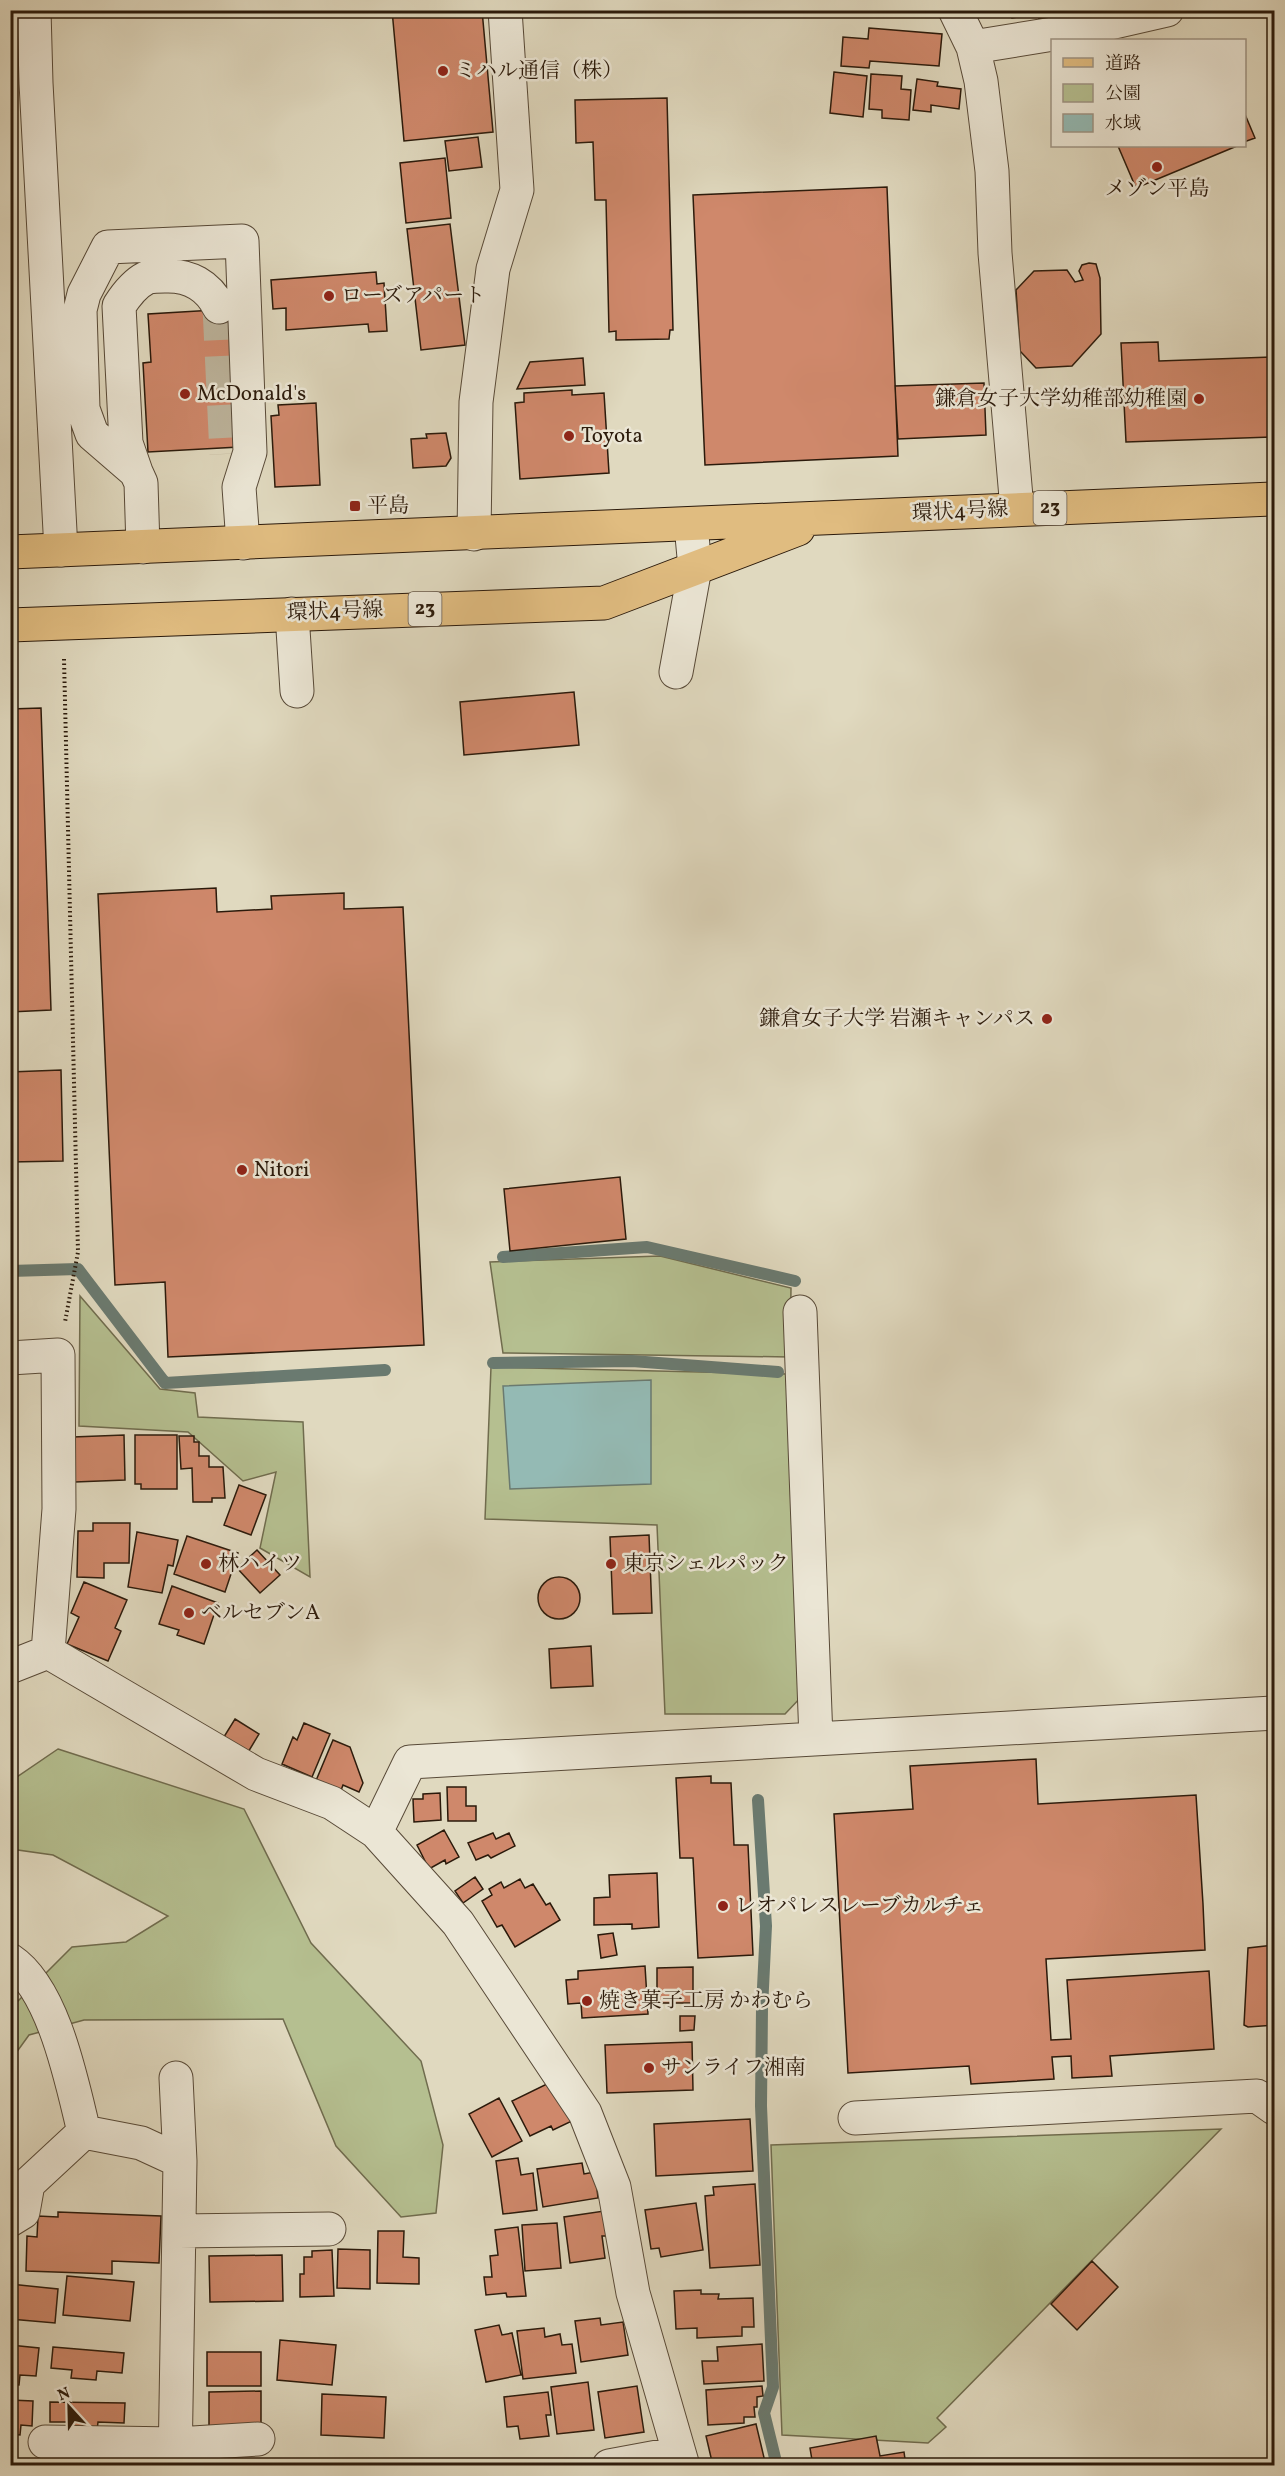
<svg xmlns="http://www.w3.org/2000/svg" width="1285" height="2476" viewBox="0 0 1285 2476" font-family="Vollkorn,'Noto Serif JP',serif">
<style>
.green{fill:#b5bf90;stroke:#706c4e;stroke-width:1.5}
.water{fill:#94bab4;stroke:#6a7a70;stroke-width:1.5}
.lines{fill:none;stroke-linecap:round;stroke-linejoin:round}
.stream{stroke:#6a7a70;stroke-width:12}
.building{fill:#cf886b;stroke:#2b1a0b;stroke-width:1.5}
.minor-tunnel{stroke:#bcb39b;stroke-width:33;stroke-dasharray:33 16;stroke-linecap:butt}
.minor-casing{stroke:#584a38;stroke-width:35}
.major-casing{stroke:#2b1a0b;stroke-width:35}
.path{stroke:#2b1a0b;stroke-width:4;stroke-dasharray:1.5 3;stroke-linecap:butt}
.minor{stroke:#ebe6d5;stroke-width:33}
.major{stroke:#e0bc80;stroke-width:33}
.poi-dot{fill:#8f2418;stroke:#ebe6d5;stroke-width:2}
.labels{text-anchor:middle;dominant-baseline:central;stroke-width:5;stroke-linejoin:round;paint-order:stroke}
.shield{fill:#ebe6d5;stroke:#655748;stroke-width:1.5}
.shield-label{font-size:20px;font-weight:bold;fill:#2b1a0b}
.poi-label{font-size:21px;fill:#2b1a0b;stroke:#ebe6d5;text-anchor:start}
.street-label{font-size:21px;fill:#2b1a0b;stroke:#ebe6d5}
</style>
<rect width="100%" height="100%" fill="#e0d9bf"/>
<filter id="stains"><feTurbulence type="fractalNoise" baseFrequency=".00333" numOctaves="4"/><feColorMatrix values="0 0 0 0 .2 0 0 0 0 .09 0 0 0 0 .02 0 0 0 .5 -.17"/></filter>
<radialGradient id="worn" r=".72"><stop offset=".6" stop-color="#630" stop-opacity="0"/><stop offset="1" stop-color="#630" stop-opacity=".3"/></radialGradient>
<path class="green" d="M660,1256L791,1288L790,1357L503,1353L490,1262Z
M80,1296L160,1389L195,1393L198,1417L303,1422L310,1577L260,1548L276,1472L243,1481L188,1432L79,1426Z
M491,1367L786,1374L803,1695L785,1714H665L657,1525L485,1519Z
M58,1749L244,1809L311,1943L421,2061L443,2145L436,2213L401,2217L336,2146L283,2019L84,2020L29,2035L11,2060V2008L72,1947L126,1942L168,1916L53,1855L11,1849V1781Z
M1221,2129L937,2418L946,2427L928,2443L782,2435L771,2145Z"/>
<path class="water" d="M651,1380V1484L510,1489L503,1386Z"/>
<g class="lines">
<path class="stream" d="M503,1257L647,1247L795,1281
M10,1271L78,1269L165,1383L385,1370
M493,1363L632,1361L778,1372
M758,1800L766,1926L762,2008L761,2106L773,2387L764,2413L777,2466"/>
</g>
<path class="building" d="M392,10H482L493,132L404,141Z
M1011,10H1064V15L1039,19L1038,14L1012,18Z
M869,28L942,34L939,66L870,61L869,68L841,66L843,37L868,39Z
M834,72L867,76L863,117L830,113Z
M871,74L902,76L901,89L911,90L909,120L882,118V110L869,109Z
M917,79L938,82L937,86L961,89L959,109L931,105V112L913,110Z
M667,98L673,330H670L669,339L616,340V331L609,332L606,200H595L593,142L576,143L575,100Z
M1244,112L1255,138L1244,142Z
M478,137L482,167L449,171L445,141Z
M1118,146H1237L1136,188Z
M445,158L451,218L406,223L400,163Z
M887,187L898,456L705,465L693,195Z
M450,224L465,345L421,350L407,229Z
M1089,263L1096,264L1100,278L1101,334L1072,366L1036,368L1020,351L1016,290L1034,271L1067,270L1075,282L1083,280L1079,271L1082,265Z
M376,272L377,284L384,283L387,331L369,332L368,324L286,330V308L273,309L271,280Z
M231,309L239,447L148,452L143,363L151,362L148,314Z
M1158,342L1159,361L1274,357V437L1126,442L1121,343Z
M583,358L585,385L517,389L530,362Z
M984,383L986,435L898,439L895,386Z
M572,390V395L604,393L609,473L520,479L515,403L524,402V393Z
M316,403L320,485L275,487L271,416L279,415L278,405Z
M446,433L451,458L446,466L413,468L411,439L427,438L426,434Z
M574,692L579,745L464,755L460,702Z
M41,708L51,1010L10,1012V709Z
M216,888L217,912L272,909L271,896L344,893V909L403,907L424,1345L168,1357L165,1282L115,1285L98,894Z
M61,1070L63,1161L10,1162V1072Z
M620,1177L626,1239L510,1251L504,1189Z
M124,1435L125,1480L75,1482L73,1437Z
M135,1435H177V1489H141V1484H135Z
M179,1436H194V1442H199V1456H209V1467H223L225,1498H212V1502H193L192,1468L181,1469Z
M239,1485L266,1495L251,1535L224,1525Z
M93,1523H130L129,1563H104V1578L77,1577L78,1531H93Z
M137,1532L178,1540L173,1566L168,1565L162,1593L128,1587Z
M649,1535L652,1613L613,1614L610,1537Z
M187,1536L238,1553L225,1592L174,1574Z
M257,1550L280,1575L260,1593L237,1568Z
M538 1598a21 21 0 1 1 42 0a21 21 0 1 1-42 0Z
M84,1582L127,1600L115,1628L121,1631L108,1661L67,1644L79,1617L71,1613Z
M172,1586L218,1603L204,1644L177,1635L179,1630L159,1624Z
M591,1646L593,1686L551,1688L549,1649Z
M235,1719L259,1734L247,1754L222,1740Z
M304,1723L330,1734L312,1777L282,1764L293,1737L297,1740Z
M333,1740L350,1747L363,1783L359,1792L343,1785L340,1793L315,1783Z
M1036,1759L1038,1804L1196,1795L1203,1904L1205,1950L1046,1959L1051,2040L1071,2039L1067,1980L1209,1971L1214,2049L1110,2056L1112,2076L1072,2078L1071,2056L1052,2057L1054,2079L971,2084L969,2066L848,2073L834,1814L913,1809L910,1766Z
M711,1776V1783H731L734,1845H748L753,1955L698,1958L693,1858H680L676,1778Z
M447,1787H466V1806H476V1821H448Z
M440,1793L441,1820L414,1822L413,1799H423V1794Z
M444,1830L459,1857L446,1864L445,1860L429,1869L417,1845Z
M493,1833L496,1839L509,1833L515,1846L491,1858L488,1855L476,1860L468,1843Z
M657,1873L659,1927L632,1929V1924L594,1925V1898L610,1897L609,1875Z
M475,1877L483,1889L463,1903L455,1891Z
M520,1879L525,1888L533,1884L546,1905L550,1903L560,1920L515,1947L502,1925L497,1927L482,1901L492,1895L489,1889L501,1882L504,1888Z
M613,1933L617,1955L601,1958L598,1935Z
M1274,1945V2025L1248,2027L1244,2025L1248,1948Z
M645,1966L648,2014L582,2018L581,2003L568,2004L566,1980L578,1979V1971Z
M693,1967V2003H657V1968Z
M680,2016H695L694,2030L680,2031Z
M692,2042L693,2090L607,2093L605,2045Z
M553,2081L572,2121L553,2130L551,2126L530,2136L512,2101Z
M499,2098L522,2141L492,2157L469,2114Z
M750,2119L753,2171L656,2176L654,2124Z
M518,2158L521,2175L533,2173L537,2210L503,2214L496,2161Z
M582,2163L584,2174L595,2172L598,2198L543,2207L537,2169Z
M755,2184L760,2265L710,2268L705,2196L714,2195L713,2187Z
M696,2203L703,2250L661,2257L659,2248L651,2249L645,2210Z
M604,2211L608,2236H602L605,2258L570,2263L564,2217Z
M58,2212L161,2216L159,2263L112,2261V2274L26,2271L27,2236L37,2237L38,2216L58,2217Z
M557,2223L561,2268L525,2271L522,2225Z
M518,2227L526,2296L507,2297L506,2293L486,2295L484,2277H492L490,2256L498,2255L495,2230Z
M378,2231H404L403,2257L419,2258V2284L377,2283Z
M338,2249L370,2250V2289L337,2288Z
M332,2250L334,2296L300,2297V2274H304V2257H312V2251Z
M282,2255L283,2301L210,2302L209,2256Z
M1092,2261L1118,2287L1077,2330L1051,2304Z
M67,2276L134,2282L130,2321L63,2315Z
M10,2284L58,2289L55,2323L10,2319Z
M701,2290V2294H719L718,2299L753,2298L754,2327H742V2336L697,2338V2328L676,2329L674,2291Z
M600,2318L601,2325L623,2322L628,2355L581,2362L575,2321Z
M499,2325L502,2335L512,2333L521,2375L486,2382L475,2330Z
M544,2328L545,2337L560,2334L562,2345L572,2344L576,2373L523,2379L517,2331Z
M280,2340L336,2345L332,2385L277,2380Z
M762,2344L764,2381L704,2384L702,2361H718L717,2347Z
M10,2345L39,2348L36,2376L20,2375L19,2385L10,2384Z
M53,2347L124,2353L122,2373L97,2371L96,2380L71,2378L72,2370L51,2368Z
M207,2352H261V2386H207Z
M588,2382L594,2430L557,2434L551,2387Z
M637,2386L644,2432L605,2438L598,2392Z
M762,2386L763,2396L757,2397V2407H754L755,2417H744V2423L708,2425L706,2390Z
M261,2391V2427H209V2392Z
M548,2392L551,2415H546L549,2436L520,2439L518,2426L507,2427L504,2397Z
M322,2394L386,2397L384,2438L321,2435Z
M10,2400L33,2401L32,2426L21,2425L20,2435L10,2434Z
M50,2402L125,2403L124,2423L98,2422L97,2431L73,2430V2422H50Z
M756,2424L766,2466H713L706,2436Z
M876,2436L880,2456L904,2452L906,2466H813L810,2448Z"/>
<g class="lines">
<path class="minor-tunnel" d="M219,307L226,454"/>
<g class="minor-casing">
<path id="minor" d="M34,10L36,83L61,550
M955,10L973,47L981,81L992,171L995,253L1017,509
M973,47L1084,29L1167,10
M136,472L126,443L119,306C126,295 134,284 146,278C151,276 159,276 165,276C189,275 208,285 219,307
M474,534L476,402L493,269L517,190L505,10
M143,547L141,483L136,472L92,434L83,409L80,310L84,294L108,247L242,241L250,452L239,487L243,543
M292,614L297,691
M676,672L695,568L691,525
M800,1312L816,1739
M10,1358L58,1355L59,1509L48,1652L256,1774L332,1803L376,1832L458,1923L585,2113L614,2187L633,2293L683,2466
M10,1667L48,1652
M376,1832L410,1762L1274,1713
M10,1960C54,1989 72,2083 84,2132L141,2143L180,2161L175,2466
M176,2078L180,2161
M855,2118L1257,2096L1274,2108
M10,2220L23,2212L28,2184L84,2132
M179,2231L329,2229
M45,2442L177,2444L258,2439
M609,2466L679,2453"/>
</g>
<g class="major-casing">
<path id="major" d="M10,552L1274,499
M10,625L604,603L798,529"/>
</g>
<path class="path" d="M64,659L78,1252L65,1322"/>
<use href="#minor" class="minor"/>
<use href="#major" class="major"/>
</g>
<g class="poi-dot">
<circle cx="443" cy="71" r="6"/>
<circle cx="1157" cy="167" r="6"/>
<circle cx="329" cy="296" r="6"/>
<circle cx="185" cy="394" r="6"/>
<circle cx="1199" cy="399" r="6"/>
<circle cx="569" cy="436" r="6"/>
<rect x="349" y="500" width="12" height="12" rx="3"/>
<circle cx="1047" cy="1019" r="6"/>
<circle cx="242" cy="1170" r="6"/>
<circle cx="206" cy="1564" r="6"/>
<circle cx="611" cy="1564" r="6"/>
<circle cx="189" cy="1613" r="6"/>
<circle cx="723" cy="1906" r="6"/>
<circle cx="587" cy="2001" r="6"/>
<circle cx="649" cy="2068" r="6"/>
</g>
<g class="labels">
<g class="shield">
<rect x="1033.5" y="491" width="33" height="34" rx="4.5"/>
<rect x="408.5" y="592" width="33" height="34" rx="4.5"/>
</g>
<g class="shield-label">
<text x="1050" y="508">23</text>
<text x="425" y="609">23</text>
</g>
<g class="poi-label">
<text x="455" y="71">ミハル通信（株）</text>
<text x="1157" y="189" text-anchor="middle">メゾン平島</text>
<text x="341" y="296">ローズアパート</text>
<text x="197" y="394">McDonald's</text>
<text x="1187" y="399" text-anchor="end">鎌倉女子大学幼稚部幼稚園</text>
<text x="581" y="436">Toyota</text>
<text x="367" y="506">平島</text>
<text x="1035" y="1019" text-anchor="end">鎌倉女子大学 岩瀬キャンパス</text>
<text x="254" y="1170">Nitori</text>
<text x="218" y="1564">林ハイツ</text>
<text x="623" y="1564">東京シェルパック</text>
<text x="201" y="1613">ベルセブンA</text>
<text x="735" y="1906">レオパレスレーブカルチェ</text>
<text x="599" y="2001">焼き菓子工房 かわむら</text>
<text x="661" y="2068">サンライフ湘南</text>
</g>
<g class="street-label">
<text transform="translate(960 512) rotate(-3)">環状4号線</text>
<text transform="translate(335 612) rotate(-2)">環状4号線</text>
</g>
</g>
<rect width="1285" height="2476" fill="none" stroke="#e0d9bf" stroke-width="36"/>
<rect x="12" y="12" width="1261" height="2452" fill="none" stroke="#2b1a0b" stroke-width="3"/>
<rect x="18" y="18" width="1249" height="2440" fill="none" stroke="#2b1a0b" stroke-width="1.5"/>
<rect x="1051" y="39" width="195" height="108" fill="#ebe6d5" stroke="#9e9484" stroke-width="1.5"/>
<rect x="1063" y="58" width="30" height="9" fill="#e0bc80" stroke="#9e9484" stroke-width="1.5"/>
<text x="1105" y="69" font-size="18" fill="#2b1a0b">道路</text>
<rect x="1063" y="84" width="30" height="18" fill="#b5bf90" stroke="#9e9484" stroke-width="1.5"/>
<text x="1105" y="99" font-size="18" fill="#2b1a0b">公園</text>
<rect x="1063" y="114" width="30" height="18" fill="#94bab4" stroke="#9e9484" stroke-width="1.5"/>
<text x="1105" y="129" font-size="18" fill="#2b1a0b">水域</text>
<g transform="translate(69 2407) rotate(338)" stroke="#ebe6d5" stroke-width="4.5" paint-order="stroke">
<path d="M0-4.5L10 22L0 15L-10 22Z" fill="#2b1a0b"/>
<text y="-9" font-size="16" font-weight="bold" text-anchor="middle" fill="#2b1a0b">N</text>
</g>
<rect width="100%" height="100%" filter="url(#stains)"/>
<rect width="100%" height="100%" fill="url(#worn)"/>
</svg>
